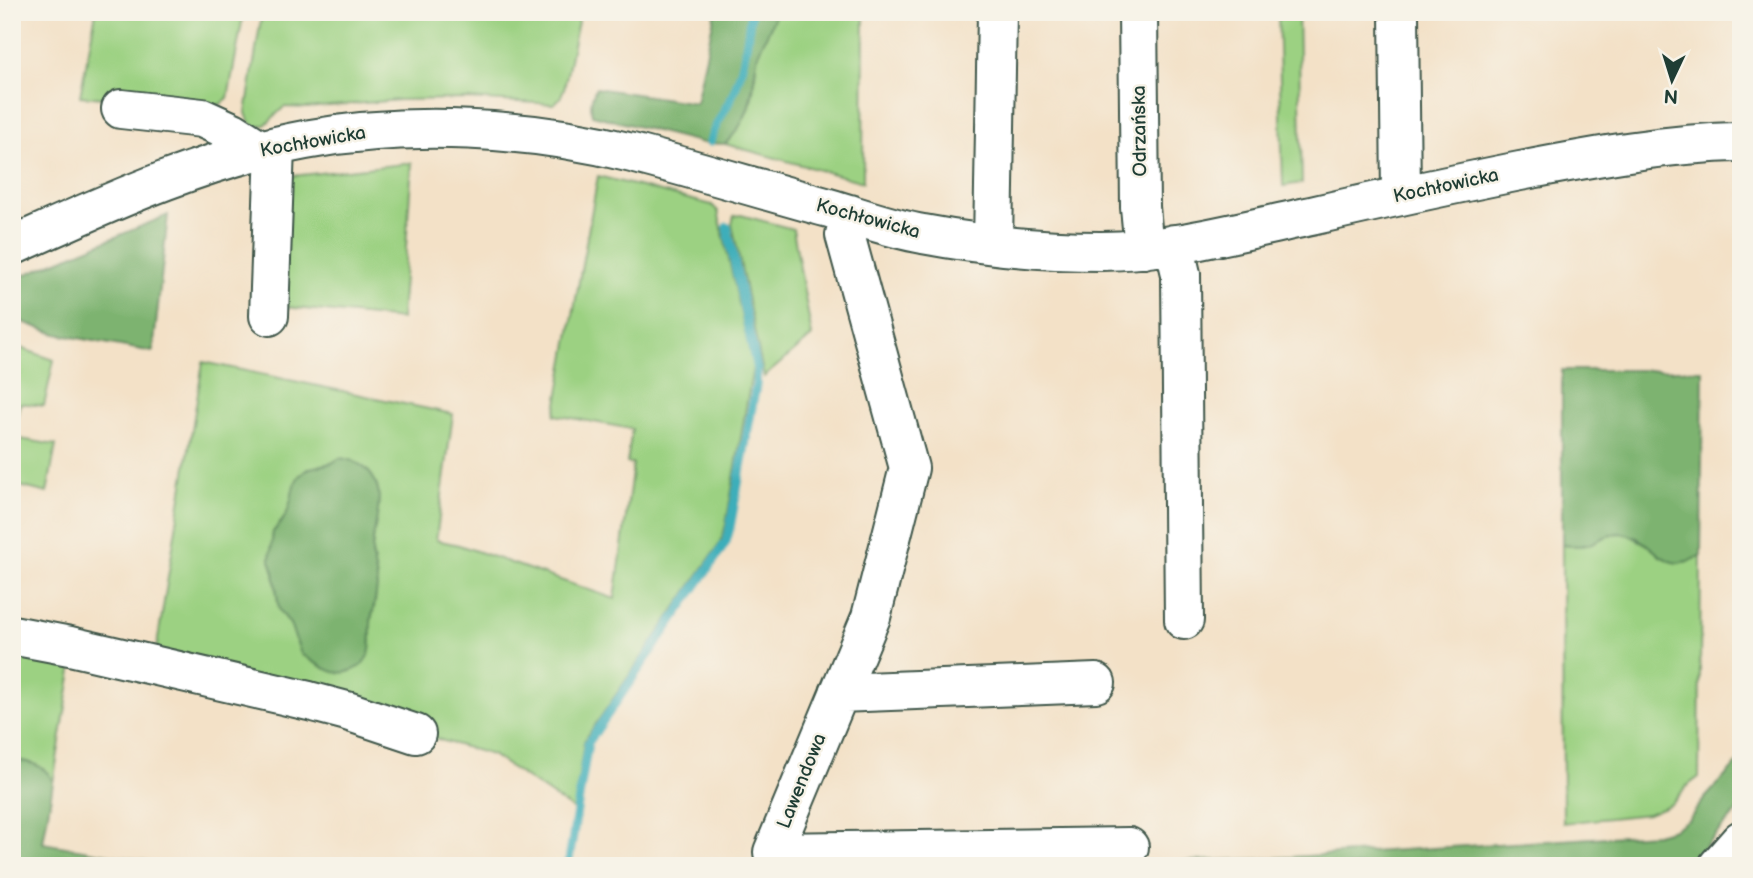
<svg xmlns="http://www.w3.org/2000/svg" width="1753" height="878" viewBox="0 0 1753 878" font-family="'Balsamiq Sans',sans-serif">
<style>
.green{fill:#9cd182;stroke:#5e875b;stroke-width:2;fill-rule:evenodd}
.forest{fill:#7db370;stroke:#4e7852;stroke-width:2}
.lines{fill:none;stroke-linecap:round;stroke-linejoin:round}
.stream{stroke:#3eaeba;stroke-width:9}
.minor-casing{stroke:#3f564a;stroke-width:42}
.minor{stroke:#fff;stroke-width:38}
.labels{text-anchor:middle;dominant-baseline:central;stroke-width:5;stroke-linejoin:round;paint-order:stroke}
.street-label{font-size:19px;fill:#1f3d34;stroke:#f7f3e8}
</style>
<rect width="100%" height="100%" fill="#f7f3e8"/>
<filter id="ink" filterUnits="userSpaceOnUse"><feTurbulence type="fractalNoise" baseFrequency=".0143" numOctaves="2"/><feDisplacementMap in="SourceGraphic" scale="14" xChannelSelector="R" yChannelSelector="G"/><feConvolveMatrix kernelMatrix="1 2 1 2 8 2 1 2 1" color-interpolation-filters="sRGB"/></filter>
<filter id="wash" filterUnits="userSpaceOnUse"><feTurbulence type="fractalNoise" baseFrequency=".00686" numOctaves="4" result="noise"/><feDisplacementMap in="SourceGraphic" scale="28" xChannelSelector="R" yChannelSelector="G"/><feGaussianBlur stdDeviation="1.57" result="paint"/><feColorMatrix in="noise" values="0 0 0 0 0 0 0 0 0 0 0 0 0 0 0 0 0 1.4 0 .05"/><feComposite in="paint" operator="in"/></filter>
<g filter="url(#wash)">
<rect width="100%" height="100%" fill="#f3e1c7"/>
<path class="green" d="M96,12H242L243,17L228,98L221,104L212,106L80,96Z
M262,12H580L564,89L560,98L554,104L466,99L399,100L307,108L284,107L265,125L255,127L249,121L246,113Z
M776,12H864L863,182L725,144C738,132 748,113 752,97C755,84 755,71 757,58C761,42 772,28 776,12Z
M1278,12H1298L1302,183L1283,186Z
M412,163L401,319L276,306L292,176Z
M598,176L712,205L718,211L753,367L726,524L721,542L584,741L574,810L492,755L155,657L203,362L453,414L436,540L459,545L615,599L633,464L627,463L632,429L555,415ZM340,458L376,516L372,551L377,581L375,603L370,625L371,642L326,669L310,660L290,624L279,609L274,572L270,560L273,532L283,520L289,508L322,465L332,463Z
M741,215L793,229L812,336L764,377L732,224L734,216Z
M12,345L54,360L44,406L20,403L14,438L56,445L47,493L12,484Z
M1617,533L1627,534L1650,546L1661,557L1688,562L1701,555L1699,777L1687,786L1672,804L1648,814L1563,823L1562,545C1586,547 1596,539 1617,533Z
M12,646L74,659L53,783C48,765 29,761 12,760Z"/>
<path class="forest" d="M715,12H776C772,28 761,42 757,58C751,93 753,117 725,144L703,143L592,115C590,104 591,98 596,88L696,103Z
M168,215L153,352L56,334L12,318V280Z
M1562,370H1703L1701,555C1662,578 1659,543 1627,534C1614,530 1602,539 1590,544C1581,547 1571,546 1562,545Z
M340,458C358,460 374,471 378,490C382,508 371,535 372,554C372,563 376,571 377,580C378,595 372,608 371,623C370,633 372,644 369,655C364,668 347,675 334,672C328,671 307,658 301,654L290,624L279,609L274,572L270,560L273,532L283,520L289,508L294,485L299,476L310,468L332,463Z
M1741,759V807L1687,866H1016L1258,859L1656,834L1674,829L1689,819L1705,798Z
M12,760C29,761 48,765 53,783L43,843L174,866H12Z"/>
<g class="lines">
<path class="stream" d="M710,142C714,125 724,113 731,98C744,71 747,41 751,12
M568,866L588,743L719,553L726,542L730,528L756,386L757,370L727,227"/>
</g>
</g>
<g filter="url(#ink)">
<g class="lines">
<g class="minor-casing">
<path id="minor" d="M1138,12L1140,207L1144,249
M1399,12L1401,196
M121,109L202,118L233,132L261,150
M850,214L845,235L909,468L871,617L773,852L1129,847
M993,244L997,12
M1174,244L1181,274L1184,620
M12,246C106,204 202,159 305,140C409,121 529,127 632,153C698,170 763,190 829,208C860,217 892,229 923,234C981,245 1042,251 1101,251C1169,251 1244,230 1311,216C1381,200 1450,185 1520,171C1593,157 1667,143 1741,142
M269,316L275,147
M12,635L70,646L309,701L347,711L416,734
M839,693L1096,683
M1718,866L1741,840"/>
</g>
<use href="#minor" class="minor"/>
</g>
</g>
<g class="labels">
<g class="street-label">
<text transform="translate(1140 131) rotate(-91)">Odrzańska</text>
<text transform="translate(313 142) rotate(-10)">Kochłowicka</text>
<text transform="translate(1446 186) rotate(-12)">Kochłowicka</text>
<text transform="translate(868 219) rotate(15)">Kochłowicka</text>
<text transform="translate(802 781) rotate(-68)">Lawendowa</text>
</g>
</g>
<rect width="1753" height="878" fill="none" stroke="#f7f3e8" stroke-width="42"/>
<g transform="translate(1672 80) rotate(184)" stroke="#f7f3e8" stroke-width="5" paint-order="stroke">
<path d="M0-5L12 26L0 18L-12 26Z" fill="#1f3d34"/>
<text y="-10" font-size="19" font-weight="bold" text-anchor="middle" fill="#1f3d34">N</text>
</g>
</svg>
